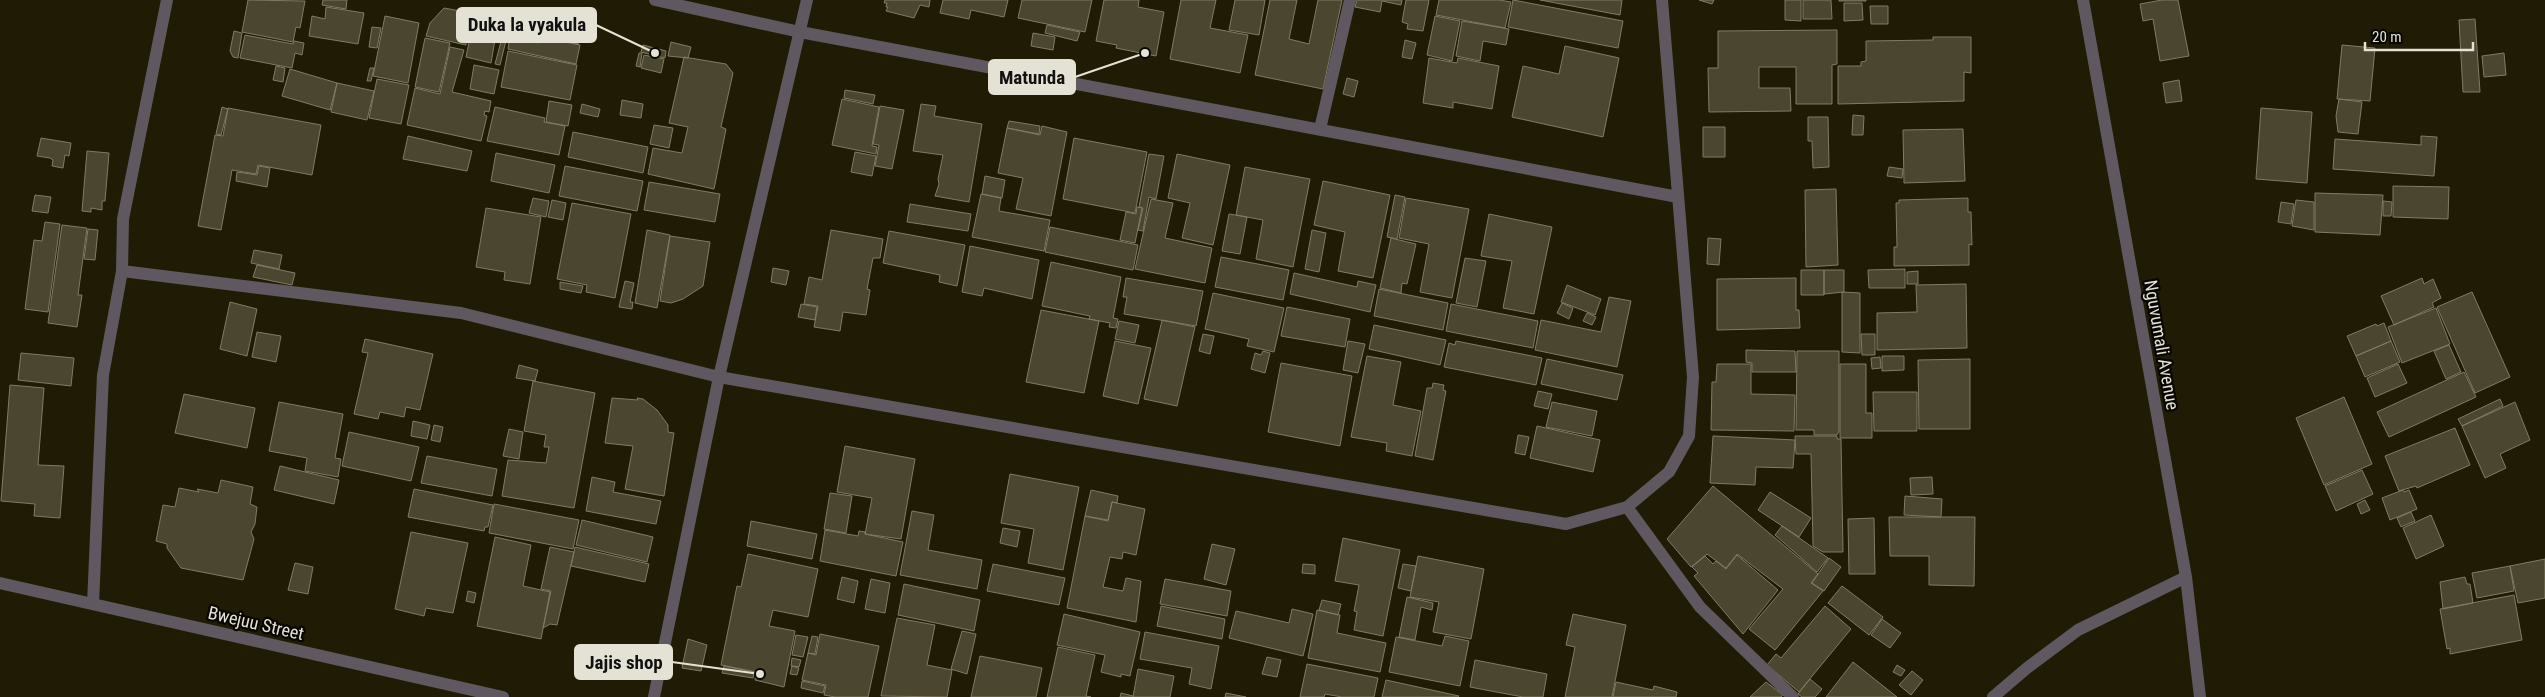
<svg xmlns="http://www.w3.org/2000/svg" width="2545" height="697" viewBox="0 0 2545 697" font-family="'Roboto Condensed',sans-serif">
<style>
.building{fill:#4b462f;stroke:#817b63}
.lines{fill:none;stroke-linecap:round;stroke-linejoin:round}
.minor{stroke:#5f5861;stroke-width:12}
.labels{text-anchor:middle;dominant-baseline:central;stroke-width:4.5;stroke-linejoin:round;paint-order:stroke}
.street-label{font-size:18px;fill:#e4e2d4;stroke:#070601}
.leader{fill:none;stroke:#e4e2d4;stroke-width:2}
.callout-dot{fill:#e4e2d4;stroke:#070601;stroke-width:2}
.callout{fill:#e4e2d4;stroke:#e4e2d4;stroke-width:2}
.callout-label{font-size:19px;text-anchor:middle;font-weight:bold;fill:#111}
</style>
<rect width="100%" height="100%" fill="#201b05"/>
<path class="building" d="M248,0L305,1L300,28L296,27L293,42L242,32Z
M323,0H347L346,9L322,5Z
M885,0H930L929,7L920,5L914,18L886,11L888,7H886L887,3H884Z
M943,0H1008L1004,17L971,10L969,19L940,13Z
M1022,0H1092L1085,32L1018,18Z
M1104,0H1139L1138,7L1164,12L1156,56L1116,48L1117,45L1096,41Z
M1181,0H1216L1210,28L1248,35L1240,73L1170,59Z
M1235,0H1265L1259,35L1229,30Z
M1270,0H1297L1289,39L1309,44L1318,0H1342L1323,89L1255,75Z
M1357,0H1402L1401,5L1382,1L1380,12L1355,7Z
M1406,0H1429L1423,31L1407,29L1408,24L1402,22Z
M1439,0H1499L1511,2L1505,28L1436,15Z
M1513,0L1623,21L1618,48L1508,27Z
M1540,0H1622L1620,15Z
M1699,0H1714L1712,4Z
M1785,0H1801V21L1785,20Z
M1803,0H1831L1832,19H1803Z
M1839,0H1866V1H1839Z
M2162,0H2178L2189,56L2160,61L2153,19L2143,21L2140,4Z
M1844,3H1862L1863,20L1844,21Z
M1870,6H1888V24H1871Z
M326,7L364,13L358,44L309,36L312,16L325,19Z
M444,8L471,13L466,45L426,36L430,23Z
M385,16L419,23L408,83L373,76Z
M1435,16L1460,21L1452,61L1427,55Z
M474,18L498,22L491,63L466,57Z
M2475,19L2480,92H2463L2459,20Z
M1462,21L1509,29L1506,45L1483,41L1480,61L1456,56Z
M506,23L510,24L500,65L495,64Z
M1047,25L1080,32L1077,41L1045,33Z
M372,27L381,28L377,48L369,47Z
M543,30L580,36L578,44L541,37Z
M1837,30V64L1832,65V104H1796V67H1759V88H1790L1791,111L1709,112L1708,68H1718V31Z
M234,31L242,33L238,58L233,57L230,51Z
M1033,33L1055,37L1053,50L1031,46Z
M245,35L293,44L294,41L304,43L302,55L295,53L292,68L240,58Z
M510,36L539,43L541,37L580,45L576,64L508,49Z
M1933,37H1971V73L1964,72V101L1838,104V66H1861V62L1866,61V41L1933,40Z
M425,38L450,43L439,92L415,87Z
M1405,40L1416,43L1412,59L1402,57Z
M671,42L691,47L688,58L668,56Z
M643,45L666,51L665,58L641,52Z
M2342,45L2375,48L2370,101L2337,99Z
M1565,46L1619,58L1603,137L1512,117L1523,66L1559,74Z
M450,47L464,50L452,92L491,101L489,112L485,111L484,115L487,116L481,141L407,125L415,88L440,94Z
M508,51L577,65L570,100L501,87Z
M639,53H642L640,67L636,66Z
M2504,53L2506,75L2484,77L2482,56Z
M644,55L664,59L661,73L641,68Z
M684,57L726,64L733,73L721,127L726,129L714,189L648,174L653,148L682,153L688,127L669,123Z
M1429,58L1457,63L1458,58L1499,66L1492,109L1453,102V108L1423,103Z
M474,65L499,70L494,94L470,89Z
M276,66L285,68L283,82L273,80Z
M370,68H374L371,81H367Z
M290,69L337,83L330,110L282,96Z
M1347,78L1358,81L1354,97L1343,94Z
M377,79L409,85L401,124L369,118Z
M2179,80L2182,101L2166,103L2163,83Z
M337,83L374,91L367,120L331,112Z
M845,90L875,95L873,104L844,98Z
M842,99L879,107L872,146L877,147L876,154L832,145Z
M2339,99L2362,102L2358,134L2338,132L2336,116Z
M622,100L643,104L641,118L620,115Z
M549,101L572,105L568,126L546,122Z
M582,104L600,109L598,117L580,113Z
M921,104L936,106L934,116L982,124L969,202L935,196L939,184L938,179L943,155L913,151Z
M880,106L904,110L892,169L875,166L879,145L873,144Z
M222,107L228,109L221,135L216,134Z
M495,107L545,118L544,122L565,126L559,155L487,141Z
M228,108L321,125L312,175L258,165L256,174L232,170L221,230L198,226L215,135L223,136Z
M2261,108L2312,112L2307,183L2256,179Z
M1853,115L1864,116L1863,135H1852Z
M1808,117H1828L1829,167L1813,168L1812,141H1808Z
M1009,121L1040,126L1039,134L1007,128Z
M654,125L673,128L669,148L650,144Z
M1042,126L1067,132L1051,216L1016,209L1023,178L998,173L1007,128L1040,135Z
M1703,127H1725V157H1703Z
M1963,129L1965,181L1904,183L1903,130Z
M573,132L648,147L643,173L568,157Z
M408,136L472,151L467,171L403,159Z
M2421,136L2437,137L2434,176L2333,169L2335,139L2421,145Z
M41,138L71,143L69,156L65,155L63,168L52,166L53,160L50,158L37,156Z
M1074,138L1147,152L1135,213L1063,199Z
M87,151L109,153L105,201H102V210L91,208V212L82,211Z
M855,152L876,156L872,176L851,172Z
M496,153L555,165L549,193L491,181Z
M1149,154L1164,156L1156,199L1149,197L1143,231L1138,230L1143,208L1139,207Z
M1177,154L1230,165L1213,245L1182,238L1190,203L1168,198Z
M259,166L270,168L267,187L236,181L237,172L257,175Z
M565,166L643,181L637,211L559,196Z
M1245,167L1310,179L1293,267L1256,259L1263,220L1236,215Z
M1889,167L1903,169L1902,178L1887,176Z
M985,176L1005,180L1002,198L982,194Z
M1323,181L1390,195L1373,278L1338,271L1345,232L1314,225Z
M649,182L720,194L715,222L644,210Z
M2393,186L2449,187L2448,219L2393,217Z
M1836,189L1838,265L1806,267L1805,190Z
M2315,193L2383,195L2380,235L2315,232Z
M981,194L1001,198L999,211L1050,220L1044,251L972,237Z
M35,195L51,197L48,213L32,211Z
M1395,195L1405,197L1397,239L1387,237Z
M533,198L549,201L546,217L529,213Z
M1406,198L1469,209L1452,298L1420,292L1429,244L1399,238Z
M1968,198V212H1971L1972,245L1969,244V265L1894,266V247H1897L1896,203H1899V200Z
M1151,199L1173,203L1165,238L1212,248L1205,283L1135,269Z
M552,200L566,203L563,220L548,217Z
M2296,200L2314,202V230L2292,226Z
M2383,201L2392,202L2391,216H2383Z
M2281,202L2294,204L2291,224L2278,222Z
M572,203L631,214L615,298L586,292L587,285L557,279Z
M910,204L971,214L968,231L907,222Z
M1137,207L1142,208L1135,243L1120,240L1126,212L1136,214Z
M486,208L541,217L530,284L504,280L505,272L476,267Z
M1229,214L1247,217L1240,254L1222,251Z
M1489,214L1552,227L1534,314L1503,308L1512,261L1481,256Z
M45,222L60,224L48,312L25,309L34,240L42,241Z
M62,225L87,228L78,295H82L77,327L48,323Z
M1050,227L1138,245L1133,270L1045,252Z
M88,229L98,230L95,260L84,259Z
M647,230L670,235L657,308L635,303Z
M831,230L883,239L880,258H873L867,289L870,290L866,315L843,312L840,331L814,327L818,306L804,304L809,277L822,280Z
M1312,230L1326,233L1319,272L1305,269Z
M889,231L965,245L957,286L939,282L940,275L883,263Z
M670,236L710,242L703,286L683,299L671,303L660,301Z
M1391,238L1416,244L1407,284L1402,283L1401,293L1380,288Z
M1708,238L1721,239L1719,265L1707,264Z
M970,246L1039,260L1032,299L984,288L982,296L962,292Z
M254,250L282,255L279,269L251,263Z
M1221,257L1289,270L1283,300L1215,287Z
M1465,258L1486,261L1477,307L1456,303Z
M1051,262L1121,277L1113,318L1118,319L1116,328L1109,327L1110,323L1089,319L1090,316L1042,306Z
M257,265L295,273L292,285L253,277Z
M773,268L789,271L786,285L771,282Z
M1905,269V288H1869L1868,270Z
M1801,270H1824V295H1801Z
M1824,270H1844V292L1824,294Z
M1918,271V284H1907V272Z
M1294,273L1357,287L1358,281L1376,285L1370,312L1290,294Z
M1126,278L1203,291L1196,326L1124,314L1127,297H1123Z
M1796,278V310H1799L1800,328L1717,330V279Z
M2422,278L2424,284L2433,279L2441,298L2432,303L2434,307L2394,325L2381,296Z
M625,281L634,283L630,302H633L632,309L619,307Z
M560,282L583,286L581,293L560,289Z
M1966,284L1967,348L1877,350V313L1917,312L1916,285Z
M1567,285L1601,299L1595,315L1561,302Z
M1379,289L1448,303L1443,330L1374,316Z
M1842,292L1860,293V353L1842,352Z
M2472,292L2510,377L2475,393L2437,307Z
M1213,293L1284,308L1274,352L1247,346L1249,339L1205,329Z
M1609,297L1631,301L1617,367L1535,350L1541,320L1601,332Z
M230,302L257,309L247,356L220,349Z
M1562,303L1573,308L1569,319L1557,313Z
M801,304L817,307L815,320L798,317Z
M1451,304L1538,321L1533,348L1446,331Z
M1287,307L1350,319L1345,347L1281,336Z
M2436,308L2450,344L2402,363L2388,327Z
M1041,310L1099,321L1084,393L1026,382Z
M1587,313L1596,317L1592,325L1583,321Z
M1162,320L1195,327L1177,406L1144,399Z
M1119,321L1139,325L1135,343L1115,339Z
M2384,323L2391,341L2356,356L2347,336L2376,324L2377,326Z
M1374,325L1446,340L1440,365L1369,349Z
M257,332L281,336L276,362L252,357Z
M1203,334L1214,336L1210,354L1199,351Z
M1861,334H1875V355H1862Z
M365,339L433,354L420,410L406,407L404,417L380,412L378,419L354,414L368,353L362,352Z
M1115,341L1151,348L1138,404L1103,396Z
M1348,341L1365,344L1358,373L1343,370Z
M1456,341L1542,358L1536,385L1444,367L1449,343L1455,345Z
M2391,341L2400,362L2365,377L2356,356Z
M2449,345L2461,372L2446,379L2434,351Z
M1746,350L1795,351L1796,372H1752V363L1746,362Z
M1263,351L1270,353L1265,373L1251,369L1255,353L1261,355Z
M1797,351H1839V431L1837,435H1814V430H1796Z
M21,353L74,358L71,386L18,380Z
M1367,356L1401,362L1393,405L1421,411L1412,456L1386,451L1387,443L1351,437Z
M1882,356H1904V370L1882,371Z
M1880,357L1881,368L1872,369L1871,358Z
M1547,359L1623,375L1617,400L1541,384Z
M1970,359V429H1919L1918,360Z
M1281,363L1352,376L1340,446L1268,432Z
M1717,364H1751V394L1795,395L1794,431L1711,430L1712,382H1716Z
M1840,364H1866V413H1872V438H1840Z
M2398,364L2407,383L2375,397L2367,378Z
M519,365L538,370L535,381L516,378Z
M2464,372L2476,397L2389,437L2377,412Z
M533,381L595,393L574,508L502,496L508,460L546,463L549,447H544L546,435L524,431Z
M1433,383L1444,385L1443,390L1446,391L1433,460L1415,456L1427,388H1432Z
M10,385L44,388L38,465L64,466L60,518L34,516L35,504L1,501Z
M1538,391L1552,394L1548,409L1534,406Z
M1873,392H1917V431H1874Z
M184,394L255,408L247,448L175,433Z
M2344,397L2372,464L2324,485L2296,418Z
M612,398L638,400L637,398L643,399L657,410L668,425V432L674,433L664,496L625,489L633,446L605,443Z
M2500,399L2503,406L2462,426L2458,419Z
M279,402L343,414L335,458L341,459L338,477L305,471L307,458L269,451Z
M1552,402L1597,411L1592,436L1546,427Z
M2515,402L2530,440L2500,454L2506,468L2485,478L2462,426Z
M413,421L430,425L427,439L411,436Z
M434,425L443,427L440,442L431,440Z
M1537,426L1600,440L1593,472L1530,458Z
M2455,428L2470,465L2417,488L2416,486L2399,491L2385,456Z
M509,429L523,432L519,459L503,456Z
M349,432L419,447L411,481L342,466Z
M1518,435L1529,437L1525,455L1515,453Z
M1713,436L1795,440L1793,468L1756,467L1755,485L1710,483Z
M1795,436H1837V439H1841L1843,552H1823L1813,546L1811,454H1796Z
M845,446L915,459L901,539L865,534L872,498L837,492Z
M427,456L497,469L492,496L421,483Z
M280,466L339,480L334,504L274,490Z
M2362,470L2373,494L2336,511L2325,486Z
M1010,474L1079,487L1063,570L1028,563L1034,529L1001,523Z
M592,477L615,482L613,492L661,501L656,524L586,511Z
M1932,477L1933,494L1911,495L1910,478Z
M221,480L253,487L250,504L257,507L255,524L251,532L254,539L243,580L181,568L167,548V544L156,541L163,505L175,507L179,488L199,492L197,489L218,493Z
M1713,486L1818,574L1811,583L1823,591L1775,650L1749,629L1783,589L1737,554L1726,568L1707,554L1691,567L1667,539Z
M414,489L493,505L488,527H485L484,531L408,517Z
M1091,490L1118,496L1117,503L1112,502L1108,520L1085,516Z
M2403,490L2404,492L2409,490L2417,509L2390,520L2382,498Z
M1770,492L1811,518L1799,537L1758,510Z
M830,493L852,496L846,533L824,529Z
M1905,496L1942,499L1941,517L1904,515Z
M2365,500L2370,510L2361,514L2357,504Z
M1112,502L1145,509L1136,555L1123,552L1122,559L1110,557L1103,587L1123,591L1126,578L1141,581L1136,622L1067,608L1085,516L1108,521Z
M494,504L579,520L573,549L489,533Z
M912,511L934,515L928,550L982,560L977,589L900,575Z
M2411,512L2415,521L2401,527L2397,518Z
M2431,515L2444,546L2416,559L2403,528Z
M1889,517H1975L1974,586L1929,585V556H1890Z
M1874,518L1875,574H1849L1848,519Z
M582,520L653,537L647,562L576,545Z
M751,521L817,534L812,559L747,546Z
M1782,526L1828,558L1817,572L1775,535Z
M1003,528L1020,531L1017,547L1000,543Z
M825,530L858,536L859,531L865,532V534L903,542L896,576L820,561Z
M411,532L468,543L453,613L426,608L424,616L395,609Z
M495,537L531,545L523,586L550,592L541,639L477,626Z
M1343,538L1400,550L1383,636L1354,630L1357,612L1354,611L1359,585L1335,581Z
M1212,544L1235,549L1226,585L1204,579Z
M550,547L574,552L557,625L550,624L543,628L551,591L541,589Z
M575,547L649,564L645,582L571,566Z
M748,554L818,569L808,617L773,610L769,626L795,631L784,687L755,680L756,672L721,665L737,586L741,587Z
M1737,555L1778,590L1743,634L1694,576L1698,573L1692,567L1705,556L1713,564L1716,561L1726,569Z
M1418,556L1484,569L1471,639L1433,632L1439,602L1410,597Z
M1829,558L1841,567L1824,591L1812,583Z
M2545,559V598L2518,603L2510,566Z
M295,563L313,567L308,594L288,590Z
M993,564L1065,578L1059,605L987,591Z
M1303,564L1315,565V574L1302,573Z
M1403,564L1416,566L1411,591L1398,588Z
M2510,566L2514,591L2477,598L2472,573Z
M842,577L858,581L854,603L837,599Z
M2465,577L2467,584H2470L2473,603L2443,609L2440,582Z
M871,579L890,583L885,613L865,609Z
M1165,579L1231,591L1227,616L1160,604Z
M904,584L980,600L974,631L898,615Z
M1842,586L1883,617L1869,635L1828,603Z
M468,591L476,593L474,603L466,601Z
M2514,595L2522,640L2450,654V648L2447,649L2440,609Z
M1407,597L1433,603L1432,610L1421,607L1415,640L1399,637Z
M1322,600L1341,604L1338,615L1319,610Z
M1161,606L1225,619L1222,639L1157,626Z
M1825,606L1851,629L1799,692L1767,665L1776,654L1781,658Z
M1292,609L1313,614L1303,656L1229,638L1236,611L1289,623Z
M1317,610L1340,615L1337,633L1386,643L1380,672L1308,658Z
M1064,614L1140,632L1130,676L1121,674V677L1101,672L1105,655L1057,645Z
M1573,614L1626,625L1612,697H1565L1575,647L1566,645Z
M897,618L935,625L927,665L952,670L947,697L881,696Z
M1882,619L1901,633L1890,648L1871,635Z
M962,631L976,634L967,674L951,669Z
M1145,632L1219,646L1211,689L1189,684L1192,668L1140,659Z
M820,634L879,646L868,697H835L824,695L826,685L802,680L808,653L816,655Z
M796,635L808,637L803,657L792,655Z
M812,636L818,637L815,654L808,653Z
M1445,636L1469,641L1460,686L1389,672L1396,637L1442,646Z
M688,639L707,645L701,671L682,668Z
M1058,647L1095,655L1086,696L1091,697H1047Z
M980,656L1042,668L1036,697H971Z
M1267,657L1281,660L1277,677L1262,674Z
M792,658L801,660L799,667L791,666Z
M1475,660L1547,674L1543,697H1523L1470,687Z
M1853,662L1897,697H1826Z
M1307,664L1378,678L1374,697H1342L1325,694L1324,697H1300Z
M1897,665L1905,670L1901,676L1893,672Z
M724,666L754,672L753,678L722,673Z
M792,666L799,668L797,675L790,674Z
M1138,669L1174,676L1170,697H1133Z
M1912,671L1923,680L1911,695L1899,685Z
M1810,679L1822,689L1815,697H1802L1798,694Z
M1386,680L1459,696L1458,697H1382Z
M802,681L825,686L823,693L801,688Z
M1616,682L1653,690L1654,686L1677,692L1676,697H1613Z
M1766,682L1783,695L1781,697H1750Z
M1121,693L1133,696V697H1120Z
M1226,693L1246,697H1225Z"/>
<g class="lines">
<path class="minor" d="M655,0L800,32L1678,197
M2083,0L2186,577L2200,697
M1320,129L1350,0
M122,271L461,313L719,377L1566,524L1627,507L1669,472L1689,436L1693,377L1662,0
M1627,507L1700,607L1793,697
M0,583L503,697
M93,604L103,375L122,271L123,219L167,0
M654,697L719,377L807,0
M1993,697L2027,668L2078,630L2186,577"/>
</g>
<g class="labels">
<g class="street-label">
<text transform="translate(2162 345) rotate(80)">Nguvumali Avenue</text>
<text transform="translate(256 623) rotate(13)">Bwejuu Street</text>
</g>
</g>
<path class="leader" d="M655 53L596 25M1145 53L1075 77M760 674L672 662"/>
<g class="callout-dot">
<circle cx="655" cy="53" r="5"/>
<circle cx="1145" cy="53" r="5"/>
<circle cx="760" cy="674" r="5"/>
</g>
<g class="callout">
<rect x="457" y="8" width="139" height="34" rx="5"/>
<rect x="989" y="60" width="86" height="34" rx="5"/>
<rect x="575" y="645" width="97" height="34" rx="5"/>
</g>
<g class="callout-label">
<text x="527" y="31">Duka la vyakula</text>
<text x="1032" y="84">Matunda</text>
<text x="624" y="669">Jajis shop</text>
</g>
<path d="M2365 42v8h108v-8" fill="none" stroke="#e4e2d4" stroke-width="2.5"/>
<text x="2372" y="42" font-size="15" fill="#e4e2d4" stroke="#070601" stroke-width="4" paint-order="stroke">20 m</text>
</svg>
